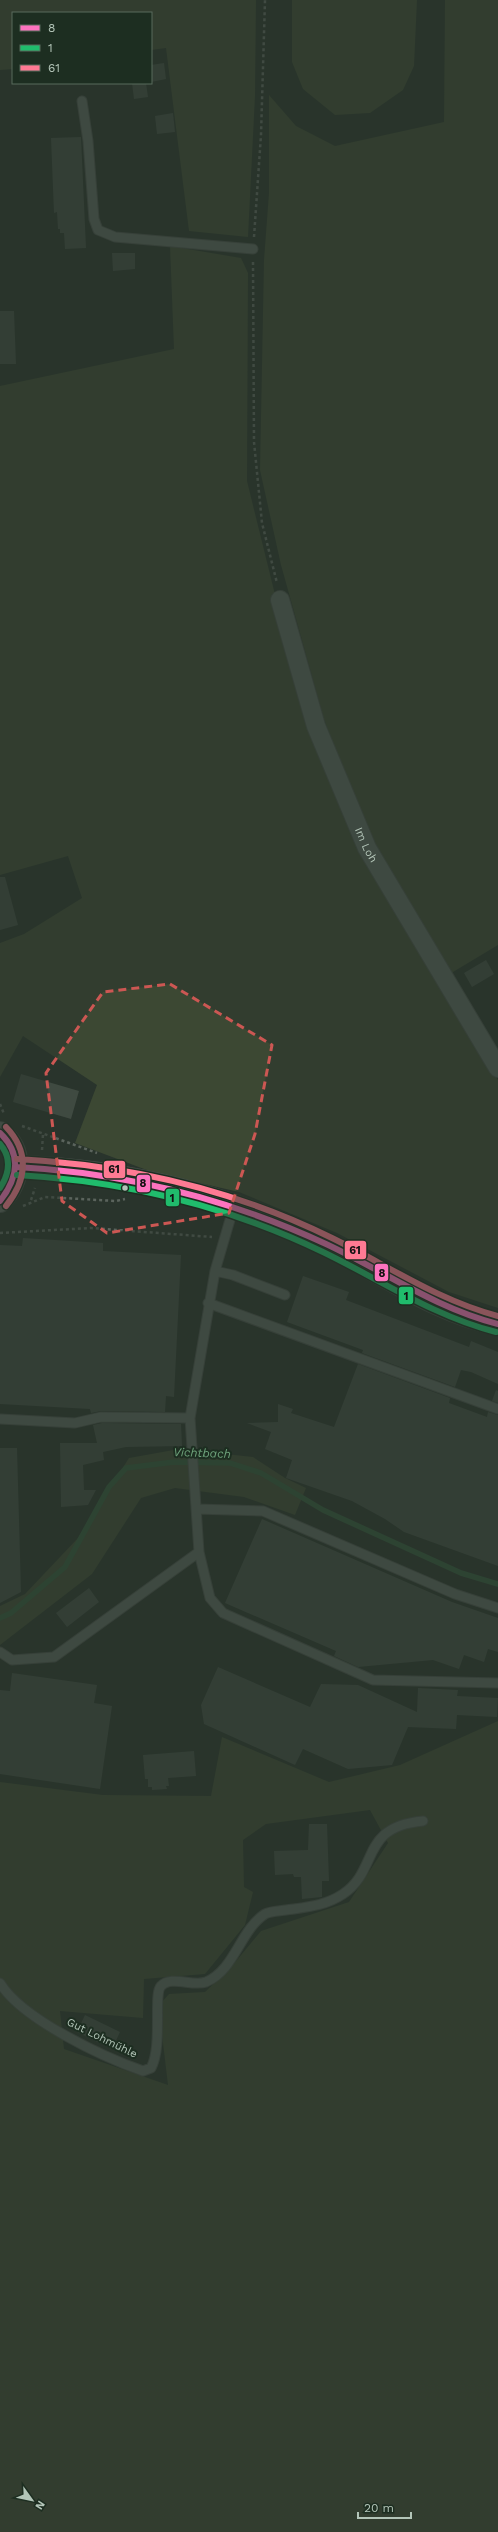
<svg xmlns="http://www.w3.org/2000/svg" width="498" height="2532" viewBox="0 0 498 2532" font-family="'Work Sans',sans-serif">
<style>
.green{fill:#3c4833;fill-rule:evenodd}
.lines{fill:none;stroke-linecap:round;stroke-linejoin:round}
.stream{stroke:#32553b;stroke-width:5.5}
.building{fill:#3f4a41}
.service-casing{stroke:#464e49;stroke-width:11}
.minor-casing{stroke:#464e49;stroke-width:20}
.secondary-casing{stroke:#464e49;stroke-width:24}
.path{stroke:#5b645d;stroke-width:2.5;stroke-dasharray:3 3;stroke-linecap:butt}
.service{stroke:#58635b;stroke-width:9}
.minor{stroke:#58635b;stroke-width:18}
.secondary{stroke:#5d665f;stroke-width:22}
.bus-1-casing{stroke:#1d2e21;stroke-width:9}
.bus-2-casing{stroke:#1d2e21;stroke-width:9}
.bus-3-casing{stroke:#1d2e21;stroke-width:9}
.bus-1{stroke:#fc73be;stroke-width:6}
.bus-2{stroke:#20bc6c;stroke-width:6}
.bus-3{stroke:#fe7a93;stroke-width:6}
.marked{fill:none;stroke:#cc5753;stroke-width:3;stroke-dasharray:8 5;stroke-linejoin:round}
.bus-dot{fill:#b3c5b8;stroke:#1d2e21;stroke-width:1.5}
.labels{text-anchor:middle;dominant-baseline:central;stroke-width:4;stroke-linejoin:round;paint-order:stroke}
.street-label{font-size:11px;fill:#b3c5b8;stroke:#1d2e21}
.water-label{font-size:12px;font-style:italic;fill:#6ea27b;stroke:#1d2e21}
.line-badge{stroke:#1d2e21;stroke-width:1.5}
.pale-badge-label{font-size:11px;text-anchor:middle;font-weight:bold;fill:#111}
</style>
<rect width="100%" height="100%" fill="#29342c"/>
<path class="green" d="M0,0H256L255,96L248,237L189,231L166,48L151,50V13H13V69L0,70Z
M292,0H417L414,66L403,90L370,113L335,115L303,89L292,62Z
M445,0H498V945L448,975L367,832L324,719L281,565L260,470L264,260L269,193V95L296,126L335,146L444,122Z
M170,246L241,258L248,273L247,481L284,631L393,906L498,1080V1308L449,1292L337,1233L239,1192L152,1172L75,1143L97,1085L23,1036L0,1077V943L24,934L82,898L68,856L0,875V386L174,349Z
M179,1449L253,1457L285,1478L306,1488L295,1515L244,1497L175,1488L141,1498L92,1574L0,1645V1606L25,1594L78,1538L129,1458Z
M498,1721V2532H0V1782L103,1795L211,1796L222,1737L329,1782L400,1765ZM370,1810L388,1843L349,1902L261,1931L232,1966L205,1992L169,1994L161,2003V2026L168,2085L64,2049L60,2011L143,2018L144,1979L205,1974L245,1925L253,1892L244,1887L243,1840L266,1824Z"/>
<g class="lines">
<path class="stream" d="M0,1618L11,1613L65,1567L109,1487L126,1468L174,1462L230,1463L261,1473L323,1510L461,1573L498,1584"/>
</g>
<path class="building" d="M164,63L166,79L151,82V65Z
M132,83H146L148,97L134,99Z
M173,113L175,132L157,134L155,116Z
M81,137L86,248L65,249L64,233H60V229H58L57,212L54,213L51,138Z
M112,253H135V269L113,271Z
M0,311H14L16,364H0Z
M0,877H5L18,925L0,930Z
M486,960L494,974L472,987L464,973Z
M21,1074L79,1091L71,1119L13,1102Z
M23,1238L103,1243V1251L181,1255L174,1397L166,1396L165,1412L101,1411L91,1413L90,1409L0,1404V1245L22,1246Z
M303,1276L349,1292L346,1300L469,1347L471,1341L498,1352V1384L471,1372L461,1370L455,1387L362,1353L363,1350L287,1322Z
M358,1364L450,1398L449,1403L487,1417L488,1412L498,1415V1566L404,1532L385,1519L352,1501L286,1478L292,1460L265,1449L271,1432L247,1423L278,1422V1404L293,1409L291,1413L334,1427Z
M496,1390L498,1391V1403L492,1401Z
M102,1423L181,1424L182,1446L126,1447L103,1452L104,1460L83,1465L84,1490H96L88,1505L61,1507L60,1443H97L93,1425Z
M0,1448H17L21,1592L0,1603Z
M262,1519L452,1602L498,1618V1652L488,1649L484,1662L464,1655L459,1669L433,1660L358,1667L334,1656L336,1651L225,1603Z
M89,1588L99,1602L67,1627L56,1613Z
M218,1667L310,1707L321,1684L358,1685L417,1712L418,1688L458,1690L457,1696L498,1698L497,1717L457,1715L456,1729L408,1727L392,1765L348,1769L303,1749L295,1765L204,1724L201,1705Z
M12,1673L97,1685L94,1703L112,1706L100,1789L0,1774V1690L10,1691Z
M194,1751L196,1776L168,1778L169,1786H166L167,1789L152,1790V1787H148V1779H145L143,1755Z
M309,1824H327L329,1881H322V1897L302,1899L301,1877H294L293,1874L275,1875L274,1851L308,1850Z
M85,2015L120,2032L112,2049L77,2032Z"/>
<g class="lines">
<g class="service-casing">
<path id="service" d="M82,101L88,141L94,219L98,230L115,237L253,249
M234,1206L215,1271L190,1418L199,1552L210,1598L223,1613L373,1680L498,1683
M215,1271L233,1275L285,1295
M208,1303L498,1409
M0,1419L75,1423L101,1417L190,1418
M196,1509L263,1511L455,1594L498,1608
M0,1652L12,1660L54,1657L199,1552
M0,1983C22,2019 103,2057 143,2071L151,2068C163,2046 153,1994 161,1986C171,1975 193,1987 206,1982C235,1970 240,1930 265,1914C270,1911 280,1911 286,1910C307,1907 325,1906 343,1894C380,1869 359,1827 423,1821"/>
</g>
<g class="minor-casing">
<g id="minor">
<path id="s1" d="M280,600L316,726L367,848L498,1068"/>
</g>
</g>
<g class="secondary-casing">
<path id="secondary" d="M0,1133C24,1152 19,1181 0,1201
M17,1167C124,1170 232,1197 328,1245C384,1273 437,1312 498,1324"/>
</g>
<path class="path" d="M254,237L261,135L265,0
M253,262L254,442L262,523L277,583
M0,1104L4,1114
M22,1126L97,1153
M42,1150L43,1134
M31,1200L35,1188
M23,1206L45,1197L116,1201L125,1199
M0,1233L91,1228L212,1237"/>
<use href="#service" class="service"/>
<use href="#minor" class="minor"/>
<use href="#secondary" class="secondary"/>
<g class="bus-1-casing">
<path id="bus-1" d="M0,1133C22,1154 18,1178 0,1201
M17,1167C126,1173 227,1198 326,1244C384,1271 435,1308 498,1324"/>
</g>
<g class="bus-2-casing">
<path id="bus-2" d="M0,1144C12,1158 9,1174 0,1188
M17,1175C124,1181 226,1205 323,1252C381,1280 433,1316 496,1332"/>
</g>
<g class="bus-3-casing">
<path id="bus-3" d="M6,1127C30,1152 27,1180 6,1206
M17,1159C127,1165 233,1189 332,1238C387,1265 437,1300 498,1316"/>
</g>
<use href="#bus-1" class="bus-1"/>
<use href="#bus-2" class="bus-2"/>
<use href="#bus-3" class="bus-3"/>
</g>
<path d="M0 0H498V2532H0ZM170,984L272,1045L255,1134L229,1213L107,1233L62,1201L46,1073L103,992Z" fill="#29342c" fill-opacity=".55" fill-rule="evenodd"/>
<path class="marked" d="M170,984L272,1045L255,1134L229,1213L107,1233L62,1201L46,1073L103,992Z"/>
<circle class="bus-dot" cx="125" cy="1188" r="3.5"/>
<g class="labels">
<g class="street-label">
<text stroke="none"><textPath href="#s1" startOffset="260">Im Loh</textPath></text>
<text transform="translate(102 2038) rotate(26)">Gut Lohmühle</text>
</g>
<g class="water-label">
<text transform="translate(202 1453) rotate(2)">Vichtbach</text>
</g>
</g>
<g class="line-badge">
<rect x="103" y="1160" width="23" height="19" rx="4" fill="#fe7a93"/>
<rect x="136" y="1174" width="15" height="19" rx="4" fill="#fc73be"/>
<rect x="165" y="1188" width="15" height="19" rx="4" fill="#20bc6c"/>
<rect x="344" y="1240" width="23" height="20" rx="4" fill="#fe7a93"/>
<rect x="374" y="1263" width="15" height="19" rx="4" fill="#fc73be"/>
<rect x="398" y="1286" width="16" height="19" rx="4" fill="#20bc6c"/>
</g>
<g class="pale-badge-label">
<text x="114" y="1173">61</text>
<text x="143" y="1187">8</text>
<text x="172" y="1202">1</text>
<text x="355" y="1254">61</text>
<text x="382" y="1277">8</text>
<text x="406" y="1300">1</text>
</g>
<rect x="12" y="12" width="140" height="72" fill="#1d2e21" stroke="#596a5d"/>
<rect x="20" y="25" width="20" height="6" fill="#fc73be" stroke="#596a5d"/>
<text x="48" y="32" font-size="12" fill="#b3c5b8">8</text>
<rect x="20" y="45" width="20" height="6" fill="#20bc6c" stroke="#596a5d"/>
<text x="48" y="52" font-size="12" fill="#b3c5b8">1</text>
<rect x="20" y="65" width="20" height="6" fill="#fe7a93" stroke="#596a5d"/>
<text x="48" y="72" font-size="12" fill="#b3c5b8">61</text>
<g transform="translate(32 2500) rotate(123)" stroke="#1d2e21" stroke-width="3" paint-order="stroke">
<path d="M0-3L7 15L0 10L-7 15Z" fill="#b3c5b8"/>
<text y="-6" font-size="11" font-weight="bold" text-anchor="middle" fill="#b3c5b8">N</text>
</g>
<path d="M358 2512v6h53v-6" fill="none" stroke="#b3c5b8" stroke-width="2"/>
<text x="364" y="2512" font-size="12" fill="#b3c5b8" stroke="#1d2e21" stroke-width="3" paint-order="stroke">20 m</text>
</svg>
